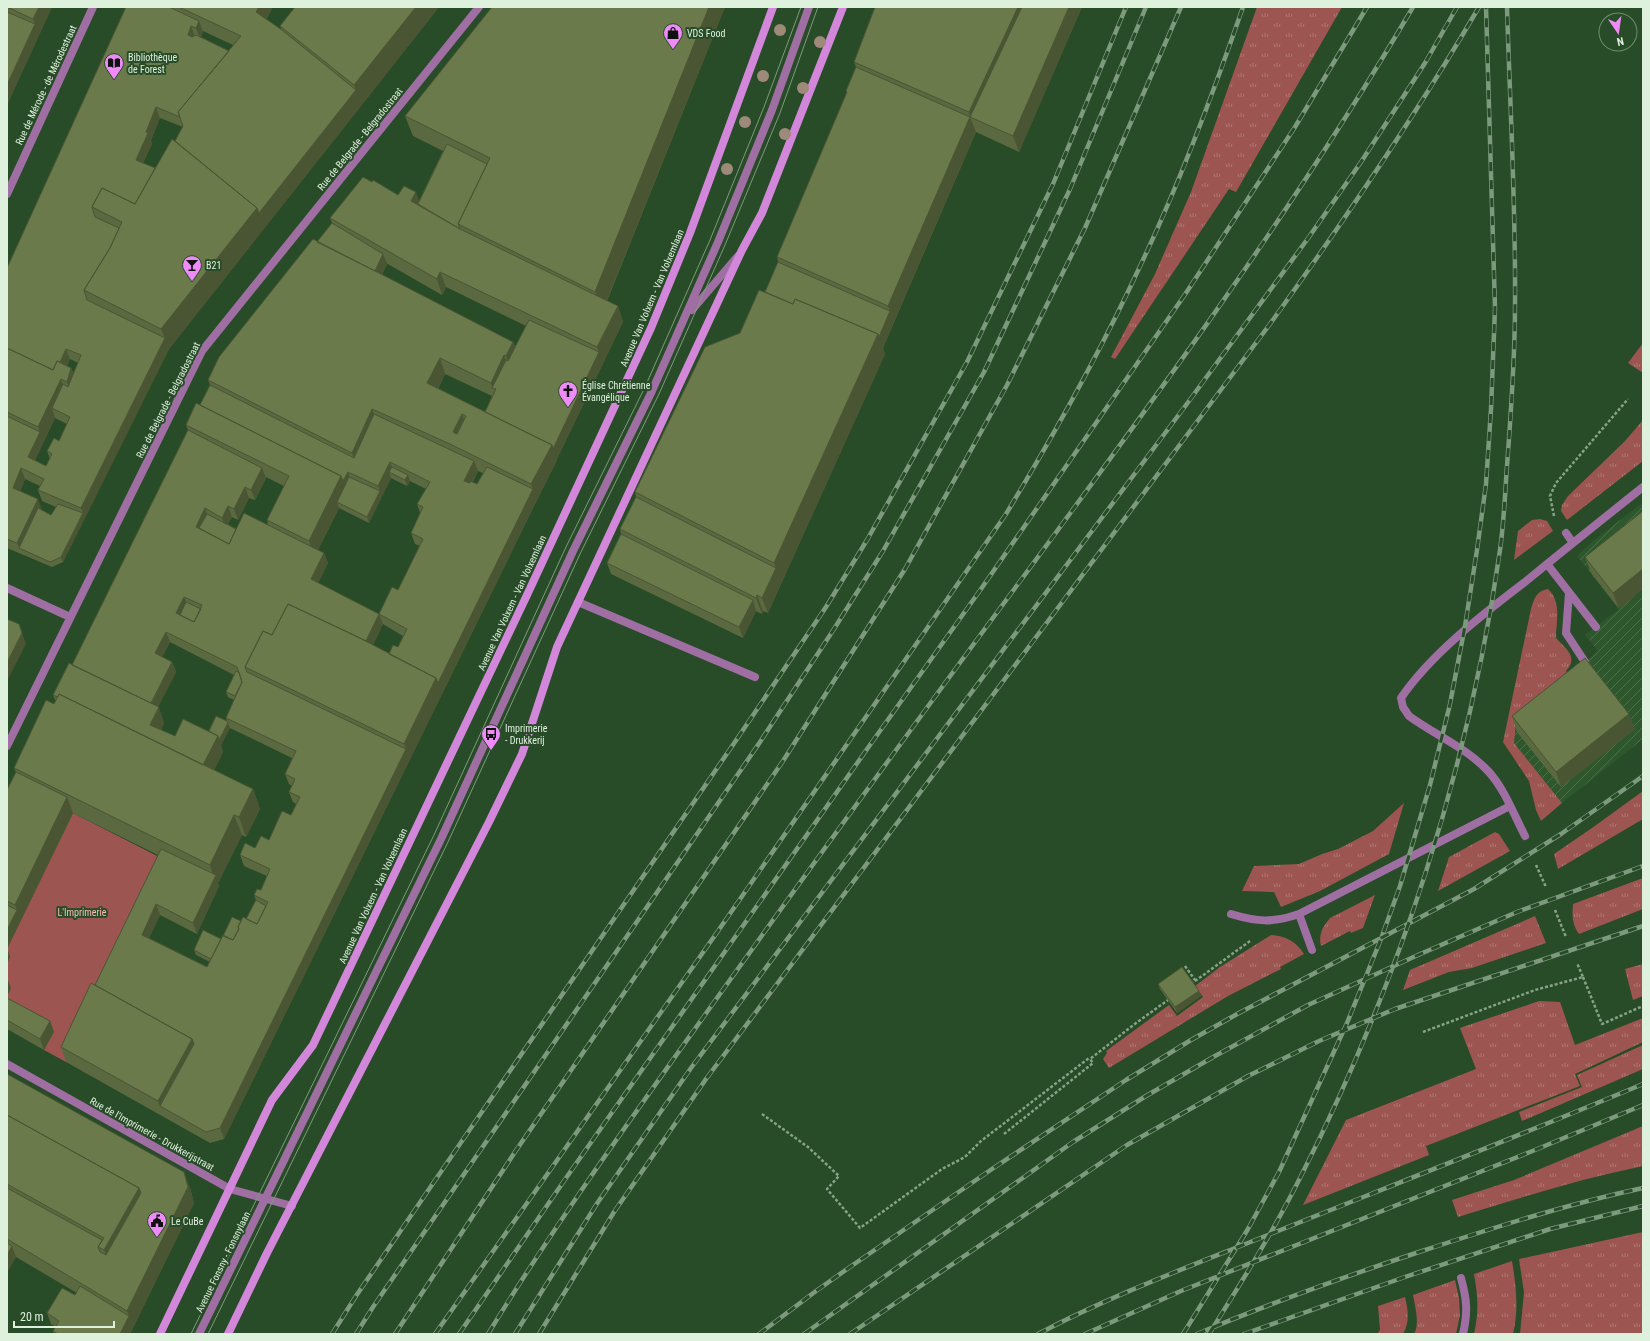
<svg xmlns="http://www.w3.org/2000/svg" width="1650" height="1341" viewBox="0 0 1650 1341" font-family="'Roboto Condensed',sans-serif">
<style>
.industrial{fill:url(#industrial-furrows)}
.grass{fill:url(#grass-tufts)}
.garden{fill:#9d5551}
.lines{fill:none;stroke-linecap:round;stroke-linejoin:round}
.path{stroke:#88a387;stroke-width:2.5;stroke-dasharray:3 2;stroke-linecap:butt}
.lane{stroke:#9f6fa3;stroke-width:8}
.street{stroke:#9f6fa3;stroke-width:8}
.secondary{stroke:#d387da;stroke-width:8}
.tram{stroke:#7e9a7e;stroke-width:1}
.rail-casing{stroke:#7e9a7e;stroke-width:4.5}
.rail{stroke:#284b28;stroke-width:3;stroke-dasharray:9;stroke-linecap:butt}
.tree{fill:#9d8a78}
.wall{fill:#5b6940;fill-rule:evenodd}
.shaded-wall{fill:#4a5534}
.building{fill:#6a7a4b;stroke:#4a5534;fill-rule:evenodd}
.labels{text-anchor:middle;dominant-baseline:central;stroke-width:4;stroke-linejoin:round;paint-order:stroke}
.poi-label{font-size:10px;fill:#ddf1dc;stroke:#284b28;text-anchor:start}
.street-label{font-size:10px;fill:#ddf1dc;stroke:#284b28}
.park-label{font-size:10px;fill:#fcbeb9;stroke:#284b28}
</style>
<defs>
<pattern id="industrial-furrows" width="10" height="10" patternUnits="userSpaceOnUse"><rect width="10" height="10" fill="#2e572e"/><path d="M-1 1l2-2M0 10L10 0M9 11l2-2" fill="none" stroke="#4c704c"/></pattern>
<pattern id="grass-tufts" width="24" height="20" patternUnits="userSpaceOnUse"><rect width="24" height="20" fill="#9d5551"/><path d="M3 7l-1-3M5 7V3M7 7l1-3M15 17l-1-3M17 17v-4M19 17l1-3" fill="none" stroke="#af7672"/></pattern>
</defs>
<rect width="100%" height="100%" fill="#284b28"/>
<path class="industrial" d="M1643,502V739L1562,803L1514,743L1517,715L1598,651L1585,635L1619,609L1577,556L1592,542Z"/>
<path class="grass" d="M1257,7H1342L1236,192L1229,189L1115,359L1111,357L1155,274L1191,192Z
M1643,343V373L1628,363Z
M1643,420V461L1567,520L1561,511L1562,505L1568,496L1625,441Z
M1540,519L1547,521L1553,531L1514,560L1518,531L1532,520Z
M1548,589C1562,602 1556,621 1556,638C1566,649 1579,657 1566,671L1568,675L1517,715L1514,743L1562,803L1541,821L1536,810L1529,781L1503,742L1531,609C1534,599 1536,591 1548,589Z
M1643,791V819L1558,869L1554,854L1592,828Z
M1404,803L1389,854L1320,891L1281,907L1274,892L1242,891L1254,866L1299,864L1322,854L1338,849L1373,831Z
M1495,832L1499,834L1510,851L1438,891L1449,857Z
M1643,878V909L1579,934C1572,924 1572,915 1573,904Z
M1375,895L1363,928L1351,933L1350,931L1321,946C1318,935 1323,926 1330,918Z
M1535,916L1546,943L1472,968L1449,972L1403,990L1410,970Z
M1271,935C1285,936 1296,941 1304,954L1280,967L1281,969L1228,996L1109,1068L1103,1059L1107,1053L1106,1051L1169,1005L1177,1016L1203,997L1195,986L1220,967Z
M1643,964V996L1633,1000L1625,969Z
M1539,1001L1560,1002L1575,1045L1643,1018V1042L1575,1074L1580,1086L1426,1146L1429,1155L1303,1205L1346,1120L1476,1069L1460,1028Z
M1643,1045V1069L1522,1121L1519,1112L1582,1087L1577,1075Z
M1643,1126V1166C1580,1179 1519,1198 1458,1217L1452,1200L1514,1180Z
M1643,1232V1334H1520L1524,1292L1519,1259Z
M1512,1261C1516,1285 1519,1309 1513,1334H1474C1479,1312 1478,1296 1474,1274Z
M1455,1280L1459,1298L1460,1315L1456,1334H1414C1420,1324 1415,1306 1413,1295Z
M1405,1297C1408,1310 1410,1322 1403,1334H1377L1380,1330L1378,1306Z"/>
<path class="garden" d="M73,813L165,860L66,1062L44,1050L7,1007V963L10,957L7,949Z"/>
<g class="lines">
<path class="path" d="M1554,516L1550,496L1556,483L1628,399
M1536,865L1546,887
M1555,910L1566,937
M1185,966L1195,980
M1583,977L1602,1024L1643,1006
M1191,984L1250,941
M1423,1032L1535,990L1583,977L1577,963
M762,1114L808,1147L839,1176L827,1189L860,1228L942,1169L965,1157L981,1141L1089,1058L1090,1059
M1004,1134L1093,1063L1090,1059L1136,1023L1168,1000"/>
<path class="lane" d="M692,310L738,256
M1566,533L1573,543
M1547,564L1596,627
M1569,593L1566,633L1585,662
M578,602L755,677
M1525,836C1514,815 1505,790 1489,772C1467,748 1435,735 1409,716L1403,707L1401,698C1431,654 1483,614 1525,582C1564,550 1604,518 1643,487
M1231,914C1257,922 1273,923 1299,914L1510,806
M1299,914L1312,950
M1461,1278C1467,1300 1468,1312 1463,1334
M199,1334L441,839L573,551L652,391L718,242L772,110L809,7"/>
<path class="street" d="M7,194L93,7
M7,588L70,617
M7,746L202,351L479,7
M7,1064L230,1189L292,1206"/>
<path class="secondary" d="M160,1334L272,1100L313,1045L527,595L651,328L690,233L773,7
M228,1334L267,1253L489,822L522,754L557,647L742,250L762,213L843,7"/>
<path class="tram" d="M191,1334L434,835L566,547L645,387L710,240L764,107L801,7
M208,1334L448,842L580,554L659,394L725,245L780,113L818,7"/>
<g class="rail-casing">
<path id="rail" d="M332,1334L356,1296L739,736L826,607L867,540L967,362L1053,184L1126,7
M356,1334L373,1307L760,742L834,629L883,551L984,372L1070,189L1146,7
M395,1334L517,1149L783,761L905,569L1007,385L1085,228L1181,7
M435,1334L718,931L1006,514C1055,433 1102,349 1142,262C1181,180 1213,94 1243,7
M459,1334L566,1178L865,752L981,589L1186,293L1295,127L1367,7
M488,1334C557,1221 635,1113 712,1005C813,864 915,723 1018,584C1157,396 1295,208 1413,7
M515,1334L598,1202L691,1068L1189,401L1309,237L1361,162L1425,63L1457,7
M539,1334L614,1212L706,1079L1270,324C1344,221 1415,117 1479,7
M759,1334L816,1291L850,1267L992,1169L1126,1080L1191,1040L1239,1013L1474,889L1561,834L1643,776
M804,1334L1073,1142L1146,1096L1215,1056L1308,1005L1418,955L1517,912L1643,866
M850,1334L1127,1145L1248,1076L1319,1041L1395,1009L1643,926
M1038,1334C1112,1295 1191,1266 1268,1235C1393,1185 1519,1136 1643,1084
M1085,1334L1181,1291L1535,1150L1643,1105
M1183,1334L1248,1229L1279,1172L1347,1023L1381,939L1400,886L1430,785L1450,704L1465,626L1477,550L1486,484L1491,409L1495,308L1486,7
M1197,1334C1270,1303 1344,1277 1419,1252C1493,1228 1567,1204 1643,1188
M1209,1334C1241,1283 1273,1232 1300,1178C1400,981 1469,768 1500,550C1504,522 1505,494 1507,466C1511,413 1515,360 1515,306C1516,207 1510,107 1507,7
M1244,1334L1402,1278L1550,1229L1643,1206"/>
</g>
<use href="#rail" class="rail"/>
</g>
<g class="tree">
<circle cx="780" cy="30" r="6"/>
<circle cx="820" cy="42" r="6"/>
<circle cx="763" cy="76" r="6"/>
<circle cx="803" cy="88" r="6"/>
<circle cx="745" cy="122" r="6"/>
<circle cx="785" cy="134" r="6"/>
<circle cx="727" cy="169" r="6"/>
</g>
<path class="wall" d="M7,7H52L7,105Z
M126,7H273L266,20L282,30L280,26L295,7H439L169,349L63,562L52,567L7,548V268ZM203,31L233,45L229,51L201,37ZM160,118L183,127L175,141L155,168L143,163L152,144L151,140ZM70,359L78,363L74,374L71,368L67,366ZM55,418L67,424L59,441L47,451L50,459L46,466L35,460ZM25,479L40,486L38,490L42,501L56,507L51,515L42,510L20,491Z
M492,7H725L607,301L618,306L623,322L557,459V460L537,500L442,694L224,1139L210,1143L66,1062L61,1047L95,985L158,855L73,813L7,948L10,957L7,963V790L16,772L14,768L54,704L56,702L53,695L72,665L188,430L186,425L200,405L210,385L208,380L332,223L330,218L372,182L398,195L419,201L443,151L413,136L405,116ZM386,263L442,295L446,287L526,326L515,347L513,342L382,275L387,264ZM445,374L492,396L485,412L438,389ZM478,471L483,473L477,484L473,482ZM266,477L284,486L267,520L268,525L236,529L228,524L232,517L238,520L249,498L255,500L266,478ZM391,478L407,486L410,481L426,489L417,504L420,513L411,533L415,544L420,546L398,590L379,614L318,583L328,563L324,553L318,550L339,508L369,523ZM383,624L403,636L398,647L389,654L373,645ZM170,642L234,675L226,692L228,697L234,700L226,718L227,721L209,731L175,736L161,730L164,723L158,707L176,672L172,662L162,657ZM230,728L292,758L285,774L289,784L292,786L289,792L293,802L296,804L291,815L269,840L255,848L240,855L244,866L267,876L261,890L254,895L256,900L246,919L241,921L221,939L194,950L196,955L210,962L207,967L149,938L160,915L197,934L219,886L218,883L242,835L246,837L260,809L253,789L214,770L223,752L221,745Z
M1082,7L1019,152L976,132L883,348L885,354L768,613L763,611L762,614L756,611L743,638L611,574L607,563L621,534L620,529L636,497L635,492L740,333L765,292L778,262L777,257L847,93L846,91L856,67L854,62Z
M1643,511L1619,609L1591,573L1585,557Z
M1512,716L1635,729L1561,787L1517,732Z
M1158,984L1199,991L1201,996L1177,1013L1160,989Z
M7,998L50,1021L54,1032L44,1050L7,1029Z
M7,1074L190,1188L194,1203L130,1334H54L53,1331L56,1327L51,1324L47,1313L75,1295L77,1293L16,1257L7,1272Z"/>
<path class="shaded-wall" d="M39,7H52L7,105V85L35,24L33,19Z
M259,7H273L261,28L256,12Z
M416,7H439L362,105L354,85Z
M709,7H725L602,312L595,292Z
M1018,7H1035L970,117L969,112Z
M1069,7H1082L1019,152L1013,136Z
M199,21L203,32L200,39L196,28Z
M191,26L195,37L191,46L188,35Z
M356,90L362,105L169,349L63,562L61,557L83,513L81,508L165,338L161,329L257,208Z
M156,107L160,118L151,140L152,144L140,170L136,160L146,132Z
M970,117L976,132L894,322L888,306Z
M416,192L422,208L411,201Z
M383,254L387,264L377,285L373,274Z
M440,272L446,287L442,295L437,279Z
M618,306L623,322L557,459V460L537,500L531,484L599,352L597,347Z
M890,311L894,322L883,348L885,354L768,613L762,598L776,568L774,563L878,334Z
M513,342L519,358L511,372L506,356Z
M66,349L70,359L61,380L67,395L52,408L55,418L32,467L28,457L40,432L38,427L55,375Z
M504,355L510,371L496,389L492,388L491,383Z
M440,358L445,374L433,399L427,383Z
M71,368L77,384L72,398L67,382Z
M372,409L378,425L357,469L352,453Z
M462,414L468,430L458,448L453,432Z
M474,461L478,471L468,491L464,481Z
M390,462L394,472H389L391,478L369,523L367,517L380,491L378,486Z
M21,468L25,479L17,499L13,488Z
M262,468L266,478L255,500L251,490Z
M348,472L351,482L337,502L339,508L314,557L309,541L341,476Z
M408,475L410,481L407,486L405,480Z
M245,487L249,498L238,520L234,509Z
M533,489L537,500L224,1139L220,1128L406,749L404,744L436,678Z
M38,499L42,510L19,548L17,543Z
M228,506L232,517L226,528L222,518Z
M205,508L209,519L201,534L196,527Z
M324,553L328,563L315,590L311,579Z
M1643,569V589L1619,609L1613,593Z
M757,595L763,611L762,614L756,598Z
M184,597L188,607L182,620L176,613Z
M753,600L756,611L743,638L739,627Z
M379,614L383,624L368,655L364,645Z
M19,624L26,644L7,681V663Z
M166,632L170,642L159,664L155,653Z
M172,662L176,672L153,717L150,707Z
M159,707L164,723L156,740L150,725Z
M1629,714L1635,729L1561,787L1556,772Z
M228,723L230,728L221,745L223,752L207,784L201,768L218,736Z
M253,789L260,809L246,837L239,817Z
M67,797L73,813L7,948L10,957L7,963V930L17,910L15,905Z
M234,815L242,835L218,883L219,886L197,934L193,923L214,878L210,865Z
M156,904L160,915L146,945L142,935Z
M7,978L11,988L7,997Z
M1199,991L1201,996L1177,1013L1175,1007Z
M50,1021L54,1032L44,1050L40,1039Z
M192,1039L198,1054L160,1106L158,1101Z
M184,1172L190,1188L194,1203L130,1334H120L129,1316L127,1311Z
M139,1188L147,1208L112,1271L104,1250Z
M12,1246L16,1257L7,1272V1255Z"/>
<path class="building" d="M7,7H39L33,19Z
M126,7H169L199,21L196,28L191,26L188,35L192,37L196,35L229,51L178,112L180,117L156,107L146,132L148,133L136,160L155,168L135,204L102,188L92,207L95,217L119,228L110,248L84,290L87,300L165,338L81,508L38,490L44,479L21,468L13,488L38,499L17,543L7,539V416L40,432L28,457L46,466L52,454L47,451L54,438L59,441L70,417L52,408L63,384L68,387L81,355L66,349L60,362L57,361L53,370L7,348V268Z
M179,7H259L256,12L282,30L356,90L259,213L257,208L175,141L183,126L178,112L241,36Z
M295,7H416L354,85L280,26Z
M492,7H709L595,292L458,224L490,158L405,116Z
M875,7H1018L969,112L854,62Z
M1022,7H1069L1013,136L970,117Z
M7,12L35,24L7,85Z
M856,67L970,117L888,306L777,257L847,92L846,91Z
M172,139L257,208L161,329L84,290L110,248L122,222L92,207L102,188L135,204Z
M447,144L487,164L458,224L460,229L418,204Z
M363,177L372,182L373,180L398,195L404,186L416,192L411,201L460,229L618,306L597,347L440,272L437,279L330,218Z
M332,223L383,254L375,271L317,242Z
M313,239L513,342L506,356L504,355L491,383L440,358L427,383L552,445L531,484L450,444L372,409L352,453L208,380L219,357ZM462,414L466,416L457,434L453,432Z
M778,262L890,311L879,337L878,334L795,299L793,304L765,292Z
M759,290L793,304L795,299L878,334L774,563L635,492L705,347L740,333Z
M529,320L599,352L553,449L552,445L485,412L496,389L492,388L506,360L508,361Z
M7,348L53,370L57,361L71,368L67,382L61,379L38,427L7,412Z
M210,385L354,458L374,414L474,461L464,481L470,483V481L477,484L487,467L533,489L438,683L436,678L389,654L393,645L398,647L407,629L379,614L392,587L398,590L423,539L411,533L423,507L417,504L430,482L390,462L378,486L348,472L343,481L341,476L200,405Z
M196,403L341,476L309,541L267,520L289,476L186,425Z
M188,430L262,468L251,490L245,487L234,509L228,506L222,518L205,508L196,527L229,544L244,513L324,553L311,579L379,614L366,641L288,604L272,635L263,631L245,667L247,672L406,749L220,1128L206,1132L160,1106L194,1044L192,1039L95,985L161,849L216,875L193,923L156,904L142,935L207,967L223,935L233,940L239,928L238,927L243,917L257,924L268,902L254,895L257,889L261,890L270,869L240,855L245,843L255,848L261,836L269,840L282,811L291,815L300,797L289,792L295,779L285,774L296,751L226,718L242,682L237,667L166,632L155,653L172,662L151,703L72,665ZM184,597L202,605L194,622L176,613Z
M392,467L408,475L405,480L389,472Z
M349,477L380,491L367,517L337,502Z
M636,497L776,568L762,598L757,595L756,598L620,529Z
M58,504L83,513L61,557L50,562L19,548L38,508L51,515Z
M1643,511V569L1613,593L1585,557Z
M207,514L236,529L229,544L199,528Z
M621,534L753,600L739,627L607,563Z
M186,602L201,609L194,622L180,615Z
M288,604L356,636L436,678L404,744L245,667L263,631L272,635Z
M7,619L19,624L22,633L7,663Z
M1585,658L1629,714L1556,772L1512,716Z
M69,663L159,707L150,725L175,736L183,719L218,736L203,765L59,694L58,697L53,695Z
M236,671L239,672L242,682L235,696L226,692Z
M59,694L253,789L239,817L234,815L210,865L14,768L46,700L54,704Z
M216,716L227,721L228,723L219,740L218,736L209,731Z
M16,772L67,797L15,905L7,901V790Z
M256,900L266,906L257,924L246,919Z
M7,905L17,910L7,930Z
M232,917L241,921L238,927L239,929L233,940L223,936Z
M203,930L221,939L211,959L194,950Z
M1182,967L1199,991L1175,1007L1158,984Z
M91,983L192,1039L158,1101L61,1047Z
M7,998L50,1021L40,1039L7,1020Z
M7,1074L184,1172L188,1187L127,1311L7,1239V1188L102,1240L98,1247L100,1252L106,1255L141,1193L139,1188L7,1115Z
M7,1115L139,1188L104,1250L98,1247L104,1238L7,1184Z
M7,1243L12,1246L7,1255Z
M80,1286L129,1316L120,1334H58L53,1331L59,1321L47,1313L62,1288L75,1295Z"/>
<defs>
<g id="shop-pin" transform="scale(1)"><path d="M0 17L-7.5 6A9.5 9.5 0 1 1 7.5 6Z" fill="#ee8bf8" stroke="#284b28"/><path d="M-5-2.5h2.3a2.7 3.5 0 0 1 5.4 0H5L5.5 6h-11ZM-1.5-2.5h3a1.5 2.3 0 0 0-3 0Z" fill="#111"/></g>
<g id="library-pin" transform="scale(1)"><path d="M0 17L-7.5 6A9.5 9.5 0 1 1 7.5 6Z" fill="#ee8bf8" stroke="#284b28"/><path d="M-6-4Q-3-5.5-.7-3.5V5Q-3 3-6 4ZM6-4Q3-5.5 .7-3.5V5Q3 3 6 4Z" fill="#111"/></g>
<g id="bar-pin" transform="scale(1)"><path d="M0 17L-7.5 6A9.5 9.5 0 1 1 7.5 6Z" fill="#ee8bf8" stroke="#284b28"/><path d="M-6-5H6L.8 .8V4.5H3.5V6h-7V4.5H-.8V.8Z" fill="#111"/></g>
<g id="church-pin" transform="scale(1)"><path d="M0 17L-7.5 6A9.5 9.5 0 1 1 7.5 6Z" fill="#ee8bf8" stroke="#284b28"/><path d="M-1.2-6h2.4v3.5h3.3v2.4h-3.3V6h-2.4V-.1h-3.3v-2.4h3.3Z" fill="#111"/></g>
<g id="bus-pin" transform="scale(1)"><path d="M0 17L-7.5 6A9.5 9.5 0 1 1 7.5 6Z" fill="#ee8bf8" stroke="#284b28"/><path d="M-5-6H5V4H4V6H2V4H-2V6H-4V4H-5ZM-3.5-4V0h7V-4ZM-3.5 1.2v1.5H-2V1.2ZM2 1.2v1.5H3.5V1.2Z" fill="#111"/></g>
<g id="civic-pin" transform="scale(1)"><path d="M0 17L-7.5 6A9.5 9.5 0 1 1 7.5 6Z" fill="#ee8bf8" stroke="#284b28"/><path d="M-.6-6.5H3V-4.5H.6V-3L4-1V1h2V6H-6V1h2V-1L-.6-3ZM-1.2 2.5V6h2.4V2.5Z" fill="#111"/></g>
</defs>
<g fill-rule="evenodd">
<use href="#shop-pin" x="673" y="33"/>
<use href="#library-pin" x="114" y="63"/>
<use href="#bar-pin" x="192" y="265"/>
<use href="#church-pin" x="568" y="391"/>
<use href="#bus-pin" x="491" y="734"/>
<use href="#civic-pin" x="157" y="1221"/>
</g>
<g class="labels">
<g class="poi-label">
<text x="687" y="33">VDS Food</text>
<text x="128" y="57">Bibliothèque<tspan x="128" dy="12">de Forest</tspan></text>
<text x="206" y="265">B21</text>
<text x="582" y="385">Église Chrétienne<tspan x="582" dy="12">Évangélique</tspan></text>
<text x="505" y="728">Imprimerie<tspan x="505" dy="12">- Drukkerij</tspan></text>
<text x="171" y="1221">Le CuBe</text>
</g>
<g class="street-label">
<text transform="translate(46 85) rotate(-65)">Rue de Mérode - de Mérodestraat</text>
<text transform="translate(360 139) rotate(-51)">Rue de Belgrade - Belgradostraat</text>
<text transform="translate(652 298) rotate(-67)">Avenue Van Volxem - Van Volxemlaan</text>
<text transform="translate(168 400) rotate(-63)">Rue de Belgrade - Belgradostraat</text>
<text transform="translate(512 603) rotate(-65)">Avenue Van Volxem - Van Volxemlaan</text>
<text transform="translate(373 896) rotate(-65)">Avenue Van Volxem - Van Volxemlaan</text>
<text transform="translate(152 1134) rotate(29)">Rue de l'Imprimerie - Drukkerijstraat</text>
<text transform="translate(223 1262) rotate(-64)">Avenue Fonsny - Fonsnylaan</text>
</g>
<g class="park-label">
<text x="82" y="912">L'Imprimerie</text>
</g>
</g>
<rect width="1650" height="1341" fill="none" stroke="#ddf1dc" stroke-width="16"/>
<g transform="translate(1618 32) rotate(167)"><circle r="19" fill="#284b28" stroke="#708d70"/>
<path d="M0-3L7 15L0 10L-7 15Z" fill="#ee8bf8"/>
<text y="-6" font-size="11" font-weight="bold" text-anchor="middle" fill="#ddf1dc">N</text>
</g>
<path d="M14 1321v6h100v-6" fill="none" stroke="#ddf1dc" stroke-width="2"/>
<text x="20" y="1321" font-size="12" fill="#ddf1dc" stroke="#284b28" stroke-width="3" paint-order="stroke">20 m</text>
</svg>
